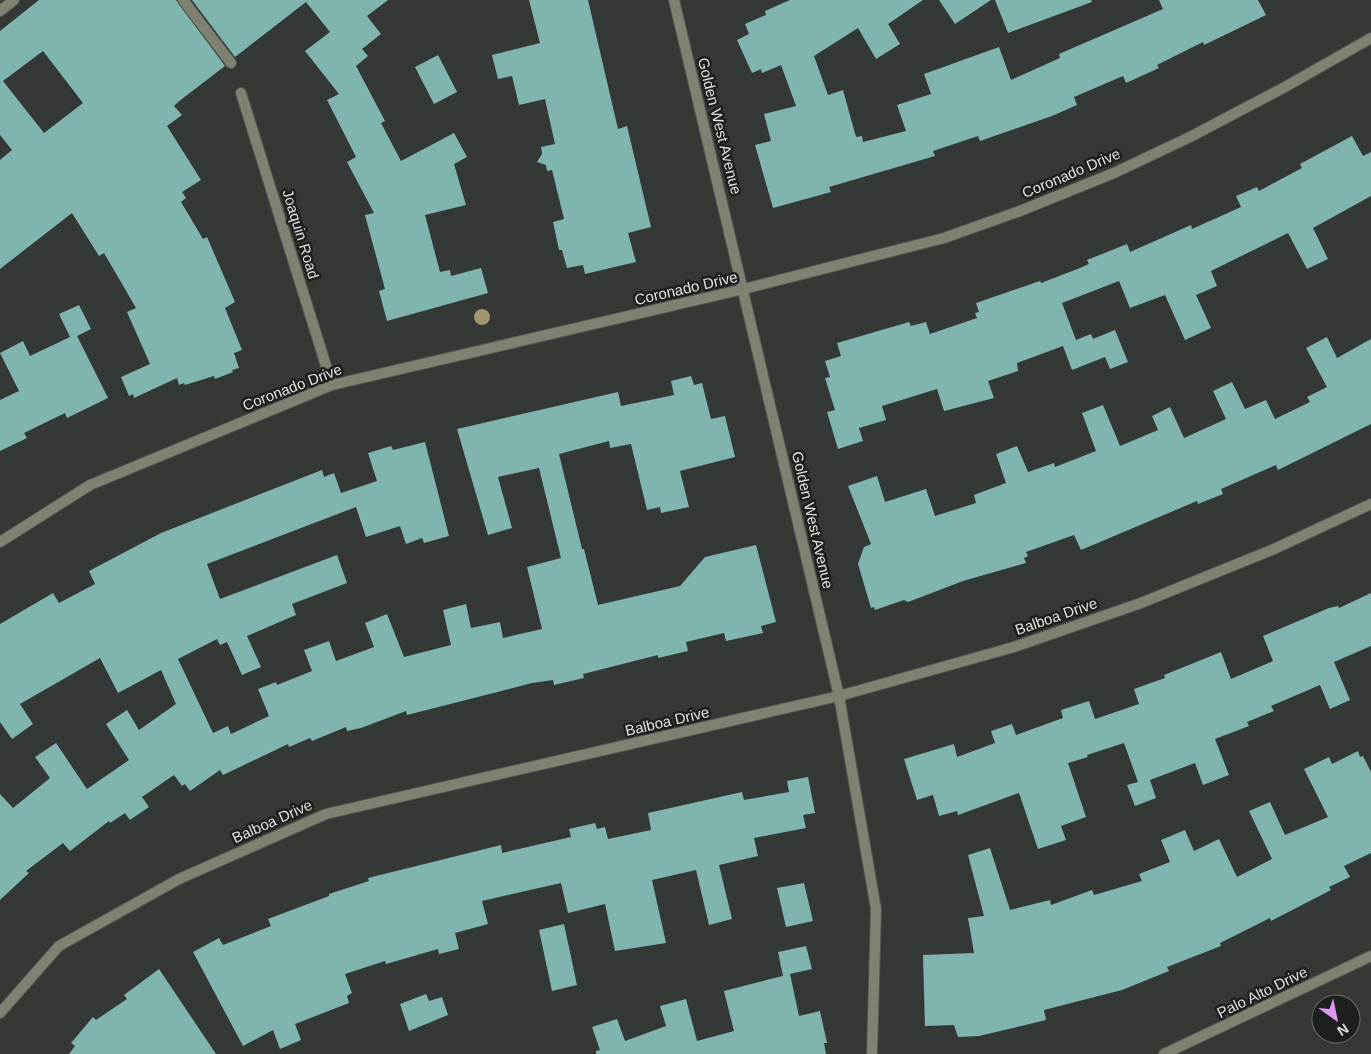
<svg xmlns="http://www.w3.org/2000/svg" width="1371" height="1054" viewBox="0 0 1371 1054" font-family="Helvetica,sans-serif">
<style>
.building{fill:#80b5af;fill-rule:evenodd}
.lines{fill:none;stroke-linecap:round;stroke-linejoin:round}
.service-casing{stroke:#525753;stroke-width:12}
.minor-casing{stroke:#525753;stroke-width:12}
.service{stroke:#7e8271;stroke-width:10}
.minor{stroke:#7e8271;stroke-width:10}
.tree{fill:#a1946f}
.labels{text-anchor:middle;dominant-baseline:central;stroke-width:5;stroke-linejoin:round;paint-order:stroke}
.street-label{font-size:15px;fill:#dde1de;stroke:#1d201e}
</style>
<rect width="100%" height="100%" fill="#343935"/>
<path class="building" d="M39,0H176L225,66L178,102L174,106L182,115L167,126L201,180L182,192L186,198L181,202L203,239L207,237L235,302L225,308L242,350L234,353L239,368L232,370L233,372L215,379L214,376L185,385L184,383L179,385L177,378L134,398L133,394L129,396L121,377L150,364L127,312L136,308L104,253L99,256L72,213L0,269V160L12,150L0,135V31ZM43,51L83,103L44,133L3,81Z
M192,0H388L367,16L381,34L362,49L368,56L356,66L385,121L381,123L401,161L454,133L467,157L454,164L466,205L425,215L440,272L450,270L451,276L481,268L488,293L387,321L379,291L385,289L365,215L374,213L347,162L356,157L327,100L339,94L305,51L330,32L306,2L235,57Z
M529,0H588L618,129L627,126L651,227L628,233L636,262L585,274L583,265L567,268L562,250H559L553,222L564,219L552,170L547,171L546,165L537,162L542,154L541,147L555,144L545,99L519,105L512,76L498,79L492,55L540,43Z
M790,0H923L888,24L900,44L876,59L858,28L814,56L828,95L843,90L856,137L862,136L863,142L906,131L897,105L931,94L924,74L999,47L1011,80L1060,58L1059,54L1163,9L1159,0H1258L1266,15L1204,45L1203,42L1157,65L1159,68L1126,83L1123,76L1074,97L1077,105L1052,116L980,141L978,136L933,151L935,156L829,187L831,192L773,208L755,145L771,141L764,114L796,106L781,65L762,73L761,69L752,73L737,40L749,34L745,24L766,15L765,11Z
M939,0H991L955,24Z
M995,0H1091L1092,2L1008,33Z
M438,55L457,92L434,104L415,67Z
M1352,136L1363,156L1371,152V196L1313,228L1328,259L1307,269L1288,233L1211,271L1217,286L1196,295L1211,328L1185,340L1165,295L1130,308L1119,281L1062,303L1076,340L1091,334L1093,339L1115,330L1128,362L1110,369L1105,357L1072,370L1063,346L1017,363L1018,371L988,381L994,398L944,411L937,389L882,406L886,420L859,428L863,441L838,449L827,412L835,410L825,378L830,377L825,361L841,356L837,343L909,322L911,326L926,322L930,334L977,318L975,313L979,312L976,303L1040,281L1041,283L1080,268L1089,264L1087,260L1127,244L1130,252L1191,225L1192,229L1241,207L1236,196L1257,187L1259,191L1302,168L1300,164Z
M79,305L91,329L77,336L108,398L67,418L65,413L24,433L27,438L0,451V400L19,391L0,353L23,341L30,356L70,337L59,314Z
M1327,337L1337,358L1371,339V424L1278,470L1276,465L1221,489L1223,494L1198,504L1197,501L1081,550L1074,535L1026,552L1028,556L1024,558L1026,563L963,581L908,602L904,600L875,610L874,607L871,608L858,564L864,547L871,544L848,486L877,476L885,502L926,489L935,516L976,503L974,495L1006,483L996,454L1017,446L1028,472L1054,463L1055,467L1096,451L1082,413L1103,405L1120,446L1158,430L1152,416L1170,407L1184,438L1226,419L1213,391L1232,382L1245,409L1266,400L1275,419L1310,402L1307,397L1327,387L1306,348Z
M691,376L694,385L702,383L711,419L725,416L735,457L680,471L689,507L661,513L660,507L647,510L631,444L610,448L609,441L559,454L582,549H584L598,605L680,586L705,557L756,545L776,622L761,626L763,633L726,641L724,633L686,642L688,651L658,658V655L583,674L584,678L554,685L553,680L532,683L407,715L406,711L361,728L347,731L346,727L312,741L310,738L289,747L288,744L223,775L220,770L190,791L185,784L182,786L174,775L142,797L149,807L130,820L125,813L110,823L109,821L70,851L63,843L26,871L29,873L0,900V794L13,808L50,778L35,757L56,743L87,789L129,760L106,724L127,710L139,730L176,704L161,670L118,693L100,658L20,704L33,724L12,739L0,722V624L53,593L59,603L95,584L89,571L161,533L322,470L324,477L334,473L341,493L377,481L368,453L391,446L393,450L425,442L449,536L424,543L422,538L406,544L400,526L366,537L356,507L207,564L220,599L337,555L347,583L292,604L296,615L247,636L261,667L242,675L227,642L220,645L217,639L178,659L213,733L228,726L231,734L269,716L258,689L276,682L277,685L312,671L304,650L329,641L336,661L374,647L365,623L387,614L404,657L451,645L443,610L466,604L471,628L500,622L503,638L542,629L527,567L561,558L539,468L498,477L512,528L488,535L457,429L618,392L621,406L674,395L671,381Z
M1371,593V646L1334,662L1350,700L1330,709L1320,685L1271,706L1274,711L1247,722L1249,726L1215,739L1229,775L1203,785L1195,763L1150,780L1156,798L1135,806L1127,785L1138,782L1124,743L1087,755L1088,757L1068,763L1086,817L1061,826L1066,840L1038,849L1019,793L958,815L957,811L939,816L933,795L917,800L904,759L954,744L957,757L995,743L991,731L1012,724L1016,735L1063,718L1061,710L1089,701L1095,719L1139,704L1134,689L1165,678L1164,675L1221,652L1231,679L1273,661L1263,636L1329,608L1338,606L1339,608Z
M1358,751L1360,757L1363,756L1371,772V853L1344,866L1350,877L1329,887L1331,890L1271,921L1270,918L1220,943L1221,946L1167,967L1169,971L1122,990L1044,1010L1046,1020L979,1036L958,1037L954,1025L925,1026L923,955L974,953L968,918L984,916L968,855L990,848L1010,910L1050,900L1051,905L1092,890L1094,895L1142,881L1139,874L1170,862L1161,840L1185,830L1194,851L1219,839L1237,877L1272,859L1249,811L1270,802L1285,835L1328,817L1304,769L1329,757L1332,764Z
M808,777L815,813L803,815L806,828L754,838L758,856L719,865L732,919L709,925L696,870L652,880L666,943L615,951L605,904L568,913L561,883L482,901L488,924L455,933L459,949L439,954L438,949L386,964L385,961L345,974L352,993L347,996L349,1003L295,1024L301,1040L280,1049L273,1030L243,1046L193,952L219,938L223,945L271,926L268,919L329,896V894L369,881L368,878L501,845L502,853L571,837L569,829L595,823L597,829L605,827L608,839L651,830L648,813L742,792L744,800L789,792L787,781Z
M804,883L813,921L786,927L777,888Z
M564,924L577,985L552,991L539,930Z
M806,946L812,969L790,974L799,1016L820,1011L827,1043H824L826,1054H596V1051L600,1050L592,1027L617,1019L625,1041L666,1026L660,1006L686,999L697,1041L734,1031L724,991L790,974L783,976L778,952Z
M159,969L216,1054H69L75,1046L71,1043L93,1017L96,1020L127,999L124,995Z
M426,994L429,1001L442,997L448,1015L409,1031L400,1004Z"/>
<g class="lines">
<g class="service-casing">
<path id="service" d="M183,0L231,63
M0,11L14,0"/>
</g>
<g class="minor-casing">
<path id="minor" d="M674,0L839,696L876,909L872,1054
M241,93L332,385
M0,542L90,485L332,385L744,289L944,238L1020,211L1114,173L1190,137L1285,87L1371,38
M0,1013L59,946L179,879L326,814L839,696L1014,647L1141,603L1274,549L1371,504
M1164,1054L1371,956"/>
</g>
<use href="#service" class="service"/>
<use href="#minor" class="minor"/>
</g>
<circle class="tree" cx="482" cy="317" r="8"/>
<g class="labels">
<g class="street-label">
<text transform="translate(720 126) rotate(76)">Golden West Avenue</text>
<text transform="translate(1071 173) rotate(-23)">Coronado Drive</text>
<text transform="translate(301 234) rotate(73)">Joaquin Road</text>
<text transform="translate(686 288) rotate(-13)">Coronado Drive</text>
<text transform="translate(292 387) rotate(-21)">Coronado Drive</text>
<text transform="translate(813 520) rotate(77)">Golden West Avenue</text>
<text transform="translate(1056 616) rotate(-19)">Balboa Drive</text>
<text transform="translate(667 721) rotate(-13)">Balboa Drive</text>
<text transform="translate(272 821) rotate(-24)">Balboa Drive</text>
<text transform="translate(1262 992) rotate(-26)">Palo Alto Drive</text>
</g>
</g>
<g transform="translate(1336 1019) rotate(147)"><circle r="24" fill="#1d201e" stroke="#6a6d6b"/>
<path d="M0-4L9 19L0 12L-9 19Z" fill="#de98f3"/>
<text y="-8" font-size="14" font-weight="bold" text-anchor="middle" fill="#dde1de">N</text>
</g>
</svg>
